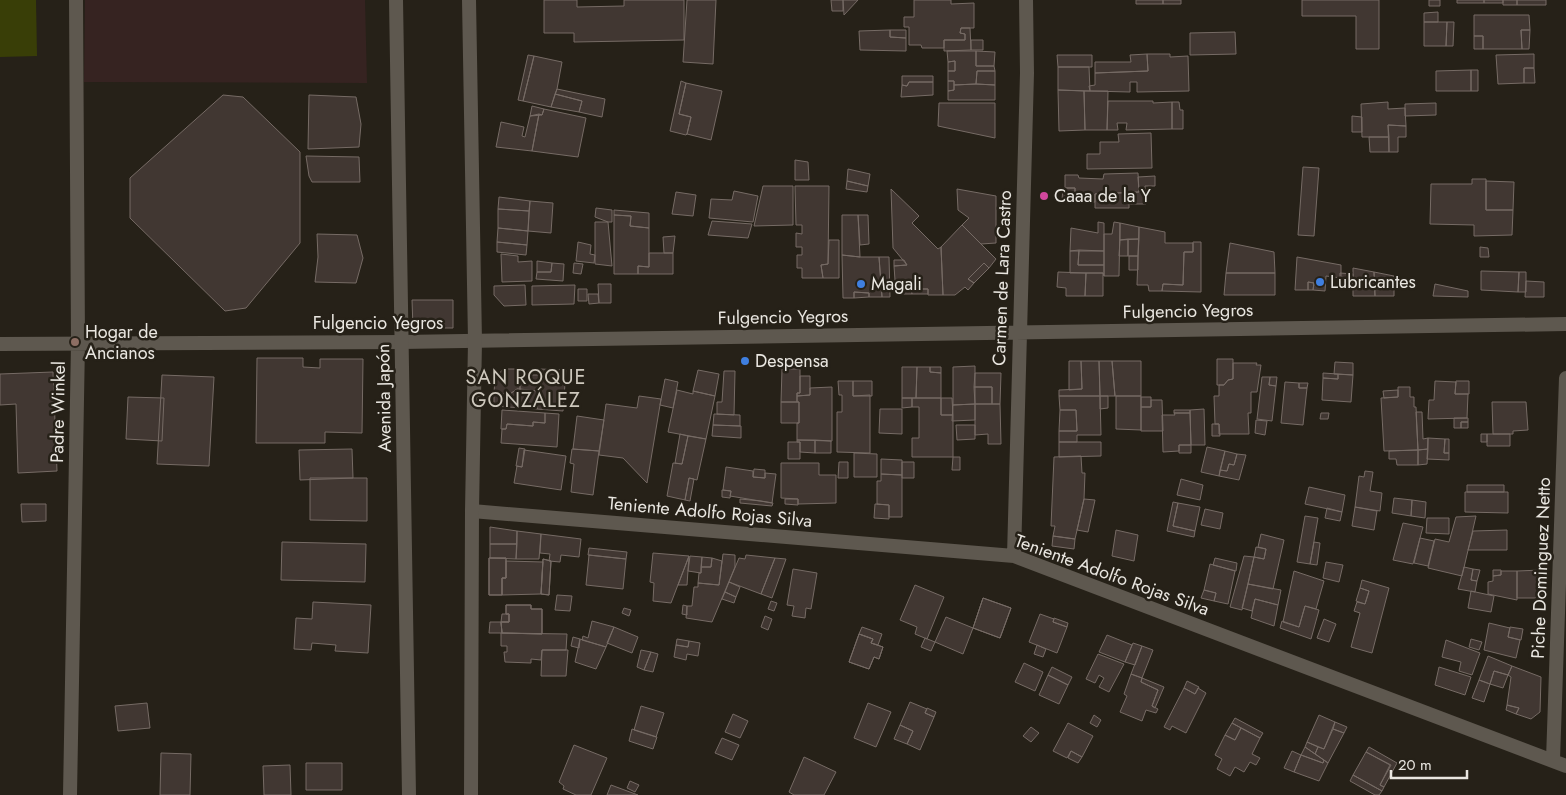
<svg xmlns="http://www.w3.org/2000/svg" width="1566" height="795" viewBox="0 0 1566 795" font-family="Jost,sans-serif">
<style>
.education{fill:#362321}
.green{fill:#393e07}
.building{fill:#413732;stroke:#766b65}
.lines{fill:none;stroke-linecap:round;stroke-linejoin:round}
.minor{stroke:#5e584f;stroke-width:14}
.secondary{stroke:#5e584f;stroke-width:14}
.hotel-dot{fill:#d1479c;stroke:#262118;stroke-width:2}
.shop-dot{fill:#3f7fe0;stroke:#262118;stroke-width:2}
.education-dot{fill:#8d6e63;stroke:#262118;stroke-width:2}
.labels{text-anchor:middle;dominant-baseline:central;stroke-width:5;stroke-linejoin:round;paint-order:stroke}
.poi-label{font-size:18px;fill:#e9e6e0;stroke:#262118;text-anchor:start}
.street-label{font-size:18px;fill:#e9e6e0;stroke:#262118}
.quarter-label{font-size:20px;letter-spacing:1px;fill:#cec8bd;stroke:#262118}
</style>
<rect width="100%" height="100%" fill="#262118"/>
<path class="education" d="M85,0H365L367,83L84,82Z"/>
<path class="green" d="M0,0H36L37,56L0,57Z"/>
<path class="building" d="M544,0H577V7L624,6V0H684V40L574,42V33H544Z
M687,0H716L713,64L683,62Z
M831,0H843V11H832Z
M843,0H858L844,15Z
M914,0H951V4L974,3V28H961L960,33L965,34V40H944V48H922L921,45H909V27H904V17H914Z
M1136,0H1163V4H1136Z
M1163,0H1181V4H1163Z
M1302,0H1379V49H1356V16H1302Z
M1429,0H1440V6H1429Z
M1457,0H1484V3H1457Z
M1484,0H1503V3H1484Z
M1503,0H1517V5H1503Z
M1517,0H1546V5H1517Z
M1438,12V22H1424V13Z
M1474,15H1529L1530,30H1521L1522,49H1483V36H1474Z
M1424,22H1447L1446,46H1424Z
M1447,22H1454L1453,46H1446Z
M961,28H970L971,50L944,51V40H965V34L960,33Z
M890,30V37L906,38V51L860,50L859,31Z
M890,30H906V38L890,37Z
M1521,30H1530L1529,49H1522Z
M1235,32L1236,54L1190,55V33Z
M1474,36H1483V49H1474Z
M971,40H983V50H971Z
M947,51H976V66H994L995,71H977L976,84L954,85V81H948V71H955V61L948,62Z
M976,51L995,52L994,66H976Z
M1147,54H1170V57L1188,56L1189,91L1137,92V82H1130V92L1090,91L1089,86L1095,85V73L1148,71Z
M1147,54L1148,71L1095,73V62H1131L1130,55Z
M1534,54V68H1524V83L1498,84L1496,55Z
M528,55L534,56L523,101L518,100Z
M1057,55H1092V67H1058Z
M534,56L562,62L557,89L551,107L523,101Z
M955,61V71H948V62Z
M1058,67H1089L1090,91L1058,90Z
M1524,68H1534L1535,83H1524Z
M1471,70V91H1436V71Z
M1471,70H1478V91H1471Z
M977,71H995V85L976,84Z
M902,76H933V82H909L907,86L902,85Z
M681,81L686,83L679,114L691,117L687,134L686,135L670,131Z
M948,81H954V90L948,91Z
M909,82H933V95L901,97L902,85L907,86Z
M686,83L722,91L711,140L687,134L691,117L679,114Z
M976,84L995,85V100H948V91L954,90V85Z
M557,89L605,99L602,117L579,112L582,101L555,94Z
M1058,90L1084,91L1085,130L1059,131Z
M1084,91H1108L1107,130H1085Z
M555,94L582,101L579,112L551,107Z
M223,95L243,97L300,152V243L246,308L225,311L130,218V178Z
M309,95L356,97L361,124L359,147L308,149Z
M1108,101H1153V103L1172,102V129L1126,130L1127,123H1117L1118,130H1107Z
M1172,102H1179L1180,110H1183V129H1172Z
M1388,102V109L1405,108L1406,126L1388,125L1389,137H1362L1361,104Z
M939,103H995V138L938,126Z
M1436,103V115L1405,116V104Z
M532,106L544,109L542,115L530,116Z
M544,109L586,118L578,157L532,151L539,114L542,115Z
M539,114L532,151L496,147L501,122L524,127L522,136L525,137L530,116Z
M1352,116L1362,117V132H1352Z
M1388,125L1406,126V137H1398V152H1389Z
M1151,133L1152,168L1087,169V154H1100V142H1119L1118,134Z
M1369,137H1389V152H1370Z
M306,156L359,157L360,182H312L309,176Z
M795,160L808,162L809,180H795Z
M1303,167L1319,168L1314,236L1298,235Z
M848,169L870,174L868,186L847,181Z
M1138,173L1139,192L1095,194V202L1075,203V188H1065V175H1078L1079,178L1103,179L1104,174Z
M1155,176V186H1145L1146,204H1129V208H1095V194L1139,192L1138,177Z
M1472,179H1486V210H1513L1512,235L1474,236V225L1430,224L1431,184H1472Z
M847,181L868,186L867,192L846,189Z
M1486,181L1514,182L1513,210H1486Z
M763,186H793V225L754,226Z
M795,186H829L828,264L821,265L823,278H802V268H797V255H802V247H796V233L802,234V225H796Z
M1063,188H1075V203H1068L1062,200Z
M891,189L919,216L912,223L938,249L941,247L943,295H928V289H911L912,294H896L894,266L907,265L893,248Z
M957,189L996,196V243L981,244L962,225L969,218L958,210Z
M734,191L758,196L753,222L709,218L711,199L732,200Z
M676,192L696,195L693,216L672,214Z
M499,197L530,201L529,211L498,209Z
M530,201L553,203L551,233L528,231Z
M596,208L612,210V222H608L595,217Z
M498,209L529,211L528,231L498,228Z
M614,210L649,213V228L630,226L631,216L614,215Z
M614,215L631,216L630,226L649,228V267L638,266V274H614Z
M842,215H858L860,257L842,255Z
M858,215H868L869,244L860,245Z
M712,221L752,224L748,238L708,235Z
M595,222H608L612,266L595,264Z
M1098,222L1104,223V251H1070L1071,228L1098,233Z
M1114,222L1120,223L1119,276H1104V234H1112Z
M1120,223L1139,227V239L1120,240Z
M962,225L996,259L989,268L984,263L968,279L974,283L968,290L965,287L955,295H943L941,247Z
M1139,227L1165,232V243H1193V252H1184L1183,285L1163,284L1162,291H1149L1148,285H1137Z
M498,228L528,231L527,245L497,242Z
M317,234L357,235L363,258L356,283L315,282L318,257Z
M675,236L673,253H664L663,237Z
M1128,239V256H1119L1120,240Z
M1128,239H1139L1138,256H1128Z
M829,240H839V278H823L821,265L828,264Z
M497,242L527,245L526,255L497,252Z
M578,242L591,245L590,254L595,255L594,263L576,261Z
M1193,242H1201V292L1162,291L1163,284L1183,285L1184,252H1193Z
M1230,243L1274,252L1275,273H1226Z
M1480,247L1488,248L1489,257H1480Z
M1079,250L1078,265H1104V276L1103,273H1070V251Z
M1079,250L1104,251V265H1078Z
M649,253H673V274H638V266L649,267Z
M501,254L518,256V262L532,261V281L502,282Z
M842,255L860,257H879L882,297H869V293L854,292V298H843Z
M1129,256H1138V270H1129Z
M879,257H889L890,297H882Z
M1297,257L1341,265V278L1326,276L1325,291L1313,290L1314,283L1308,282V290H1295Z
M894,260H904L907,265L894,266Z
M537,261L552,263L551,272H537Z
M552,263L564,264L563,281L536,279L537,272H551Z
M574,263L583,264L581,274L573,273Z
M984,263L989,268L974,283L968,279Z
M1353,268L1374,272L1375,296H1353Z
M1481,271L1519,272L1518,292L1481,290Z
M1058,272L1086,273L1085,296H1066V288L1057,287Z
M1374,272L1394,276V296H1375Z
M1519,272H1526V292H1518Z
M1086,273H1103V296H1085Z
M1226,273H1275V295H1224Z
M1340,273L1353,274V289L1340,288Z
M1526,281L1544,282V297H1525Z
M1308,282L1314,283L1313,290H1308Z
M598,284H611V303H599Z
M1435,284L1468,291V297L1433,296Z
M525,285L526,305L504,306L494,295V286Z
M575,285L574,304L532,305V286Z
M578,289H587V301H578Z
M911,289H928V294H912Z
M854,292L869,293V297L854,298Z
M588,294H598L599,303L589,304Z
M412,300H453V328H413Z
M257,358H303V367L320,368V359H363L362,433L325,432V443H256Z
M1217,359H1233V379L1228,380L1224,385H1217Z
M1069,361H1081L1082,389L1069,390Z
M1081,361H1099L1100,396H1059V390L1082,389Z
M1099,361H1112L1115,396H1100Z
M1112,361H1141V396H1115Z
M1335,362L1353,363V375L1334,374Z
M1233,363H1257L1256,365H1261L1257,392H1251V413H1248L1249,434H1219V424H1215L1214,396H1219V385H1224L1228,380L1233,379Z
M975,366V404L953,405V367Z
M902,367H917L916,398H902Z
M917,367H930V372L941,373V398H916Z
M930,367H941V373L930,372Z
M503,369H520V389H517L510,394L494,393L495,379Z
M539,369L566,370L563,411L537,409Z
M782,369H800V393H797V402H781Z
M698,370L719,374L715,396L693,391Z
M724,371H735L734,415L717,414V402H722Z
M53,372L57,471L18,473L16,404L0,405V374Z
M975,373H1001L1000,404H992V387H974Z
M1323,373L1338,374V379L1323,378Z
M1338,374L1353,375L1351,402L1322,400L1323,378L1338,379Z
M162,375L214,377L209,466L157,464Z
M520,375H539L538,391L520,389Z
M800,376H810V395L797,396V393H800Z
M1262,377H1270L1269,385L1276,386L1272,421L1257,419Z
M1270,377H1277L1276,386L1269,385Z
M665,379L678,382L673,408L660,405Z
M838,381H853V396L870,395V453L837,452V412H842V395H839Z
M853,381H872V396H853Z
M1435,381L1456,382L1455,394H1468L1467,418L1428,419L1429,400H1434Z
M1456,381H1469V394H1455Z
M1285,382L1299,383V388H1307L1303,425L1281,423Z
M1299,383H1308L1307,388H1299Z
M832,387V441L797,440V423H799V402H797V396L810,395V388Z
M974,387H992V404H975Z
M1398,387H1410V397H1414V407H1416L1418,450L1384,451L1381,398L1398,397Z
M517,389L538,391L537,409L494,406V393L510,394Z
M677,390L693,394V391L715,396L706,439L668,432Z
M1398,390V397L1384,398L1383,391Z
M639,396L661,399L647,483L623,458L599,455L606,404L637,408Z
M1059,396H1100L1101,435H1077V442H1059V431H1077L1076,410H1060Z
M1100,396H1108V408L1100,409Z
M1116,396H1141V430L1116,429Z
M128,397L164,398L162,441L126,439Z
M1141,397H1151V407H1141Z
M902,398H912V407L902,408Z
M912,398H941V415H953V457H912V438H919V407H912Z
M941,398H952L953,415H941Z
M1151,400H1162L1163,431H1141V407H1151Z
M781,402H799V423H781Z
M1492,402H1526L1528,430L1513,431V434H1493Z
M975,404H1000L1001,444H988V434L975,435Z
M975,404V420L952,421L953,405Z
M880,409H902V434L879,433Z
M1204,409L1205,445H1191L1190,410Z
M502,410L545,413V423L533,422V426L507,424L506,429H501Z
M1060,410H1076L1077,431H1059Z
M1174,410H1190V413H1174Z
M1416,412H1422L1423,439L1428,438V449L1418,450Z
M545,413L559,414L557,447L501,443L502,429H506L507,424L533,426V422L545,423Z
M1174,413H1190L1191,445H1179V451L1163,452L1162,415H1175Z
M1321,413H1329L1328,419H1320Z
M714,414L740,415V426L713,425Z
M577,416L604,420L599,451L573,449Z
M1454,418H1468V422H1461V428H1454Z
M1256,420L1267,421L1265,435L1255,433Z
M1461,422H1468V428H1461Z
M1212,424H1219L1220,436H1212Z
M713,425L741,426V438L712,436Z
M956,425H975V439L957,440Z
M680,434L688,436L682,464L675,463Z
M1481,434H1487V442H1481Z
M1487,434H1510V446H1487Z
M688,436L706,439L697,480L689,478L685,500L667,496L673,463L682,464Z
M1428,438L1445,439L1444,453H1449V460L1427,459Z
M1445,439H1449V453H1444Z
M797,440H815V453L800,452V442H797Z
M815,440L831,441V453H815Z
M788,442H800V459H788Z
M1059,442H1101V456L1059,457Z
M1179,445H1191V453H1179Z
M1207,447L1225,451L1219,476L1201,472Z
M519,448L525,449L522,467L516,466Z
M352,449L353,478L300,480L299,450Z
M572,449L599,451L593,495L571,492L574,464L570,463Z
M1428,449L1427,464L1418,465V450Z
M524,450L566,456L561,490L514,483L517,466L522,467Z
M1418,450V465H1397L1396,459H1389V451Z
M1225,451L1237,454L1234,465L1229,464L1227,471L1220,470Z
M854,453L877,454V477H854Z
M1237,454L1246,455L1239,480L1219,476L1220,470L1227,471L1229,464L1234,465Z
M1081,456L1082,473H1085L1084,499L1075,539L1053,536L1055,526H1051L1054,457Z
M953,457H960V470H952Z
M881,459L902,460V475L881,474Z
M839,462H848V478H838Z
M902,462H914V478H902Z
M781,463H819V475H836V503L798,504V499L781,498Z
M726,467L753,471V477L765,478V473L776,474L772,503L730,496L731,491L723,490Z
M754,469L765,470V478L753,477Z
M1365,471L1373,472L1370,491L1382,493L1380,511L1355,507L1359,476L1364,477Z
M881,474L902,475V517H889V505L877,504V481H881Z
M310,478H367V521L310,520Z
M689,478L694,479L690,501L685,500Z
M1181,479L1203,485L1200,500L1177,495Z
M1467,485H1504V492H1467Z
M1309,487L1345,495L1342,512L1305,504Z
M722,490L731,491L730,498L722,497Z
M1465,492H1508V513L1465,512Z
M1394,498L1412,500L1411,516L1392,513Z
M740,499L761,501L773,503L772,506L740,503Z
M785,499H798V505L785,504Z
M1084,499L1095,500L1088,532L1077,530Z
M1412,500L1426,502L1425,518L1411,516Z
M1173,502L1178,503L1173,526L1195,531L1194,537L1167,531Z
M1178,503L1200,507L1195,531L1173,526Z
M21,504H46V521L22,522Z
M875,504L889,505V519L874,518Z
M1355,507L1377,511L1374,530L1352,526Z
M1327,508L1342,512L1340,521L1325,518Z
M1205,509L1223,513L1220,529L1201,525Z
M1305,516L1318,518L1310,564L1297,562Z
M1476,516L1462,576L1428,568L1435,539L1449,542L1456,517Z
M1427,518H1449V534L1426,533Z
M1403,523L1423,527L1413,564L1393,560Z
M490,527L517,531V544H490Z
M1116,530L1138,535L1134,561L1112,556Z
M1507,530V550H1468L1473,531Z
M517,531L541,534L539,559H516Z
M541,534L581,539L579,557L561,555L560,562L549,561L550,554L540,553Z
M1261,534L1284,540L1273,589L1248,584L1254,557L1264,559L1266,549L1258,547Z
M1053,536L1075,539L1074,549L1052,546Z
M1420,538L1434,541L1428,566L1414,563Z
M282,542L366,544L365,582L281,580Z
M1314,542L1320,543L1317,565L1310,564Z
M490,544H517L516,559L490,558Z
M1256,547L1266,549L1264,559L1254,557Z
M589,548L627,552L626,559L588,555Z
M653,553L689,556L671,603L653,601L654,583L650,582Z
M723,554L735,555V567L712,622L686,618L687,606H692L694,587H698V583L719,585Z
M589,555L626,559L623,589L586,585Z
M746,555L775,558L761,594L729,582L739,558L745,559Z
M689,556L687,585H678Z
M690,556L702,557L701,573L688,571Z
M1244,556L1254,557L1242,610L1230,607Z
M702,557L712,558L711,567H701Z
M489,558H506V578H502V595H489Z
M489,558H506V578H502V595H489Z
M712,558L722,561L719,585L698,583L699,573H701V567H711Z
M775,558L786,559L772,598L761,594Z
M1215,558L1237,563L1236,571L1213,565Z
M543,559L551,561L549,595L541,594Z
M543,559L551,561L549,595L541,594Z
M506,561L543,562L541,594L502,595V578H506Z
M1326,562L1343,565L1339,582L1323,578Z
M1210,564L1235,571L1228,604L1214,601L1216,593L1204,590Z
M1464,567L1473,569L1471,580L1477,581L1475,592L1458,589Z
M793,569L817,573L811,609L806,608L805,618L792,616L794,606L787,605Z
M1473,569L1480,570L1477,581L1471,580Z
M1493,570H1501V575L1493,576Z
M1542,570V598H1517V571Z
M1294,571L1324,581L1316,609L1305,606L1299,627L1283,622Z
M1501,571H1517V600L1488,594V582L1493,581V576L1501,575Z
M1362,580L1389,588L1372,653L1351,647L1360,613L1354,611L1357,602L1365,604L1369,591L1360,588Z
M729,582L740,587L736,597L725,592Z
M1248,584L1281,590L1278,605L1255,599L1252,611L1242,608Z
M915,585L944,597L927,639L915,634L917,627L900,620Z
M1360,588L1369,591L1365,604L1356,601Z
M1204,590L1216,593L1214,601L1201,598Z
M1471,591L1494,596L1491,612L1468,608Z
M725,592L736,597L734,603L722,599Z
M557,595L572,596L570,611L555,610Z
M983,598L1011,608L1000,638L973,628Z
M983,598L1011,608L1000,638L973,628Z
M1255,599L1278,605L1274,626L1251,618Z
M771,601L777,603L774,611L768,609Z
M313,602L371,605L368,653L335,651L336,645L312,643L311,650L294,649L296,618L312,619Z
M506,605H531V609H542V634L502,633L501,622H509V614H506Z
M506,605H531V609H542V634L502,633L501,622H509V614H506Z
M683,605L687,606V615L682,614Z
M1305,606L1319,610L1311,639L1280,628L1282,621L1299,627Z
M624,608L631,610L629,616L622,613Z
M502,614H509V622H501Z
M1040,614L1054,619L1053,622L1067,627L1057,653L1029,642Z
M765,616L772,619L768,630L761,627Z
M946,617L973,628L963,654L935,642Z
M1054,618L1068,623L1067,627L1053,622Z
M1324,619L1336,624L1329,642L1317,638Z
M592,621L614,627L606,647L582,640L583,636L588,638Z
M490,622H501L502,633H489Z
M1489,623L1510,628L1508,637L1520,640L1516,658L1484,650Z
M614,627L638,637L632,653L607,643Z
M862,627L882,634L878,645L871,643L873,639L859,634Z
M1510,627L1523,629L1521,640L1508,637Z
M501,633L567,634L566,650H542L541,660L531,659V663L505,662L504,652H507V646H501Z
M859,634L873,639L871,643L883,647L879,659L874,657L869,669L849,662Z
M859,634L873,639L871,643L883,647L879,659L874,657L869,669L849,662Z
M1107,635L1132,645L1125,662L1099,652Z
M573,637L580,639L579,648L571,646Z
M925,638L935,642L931,651L921,647Z
M580,639L606,647L596,669L575,662Z
M677,639L689,641L688,647L676,645Z
M1471,639L1482,642L1479,650L1469,647Z
M1446,640L1480,653L1472,675L1459,671L1461,662L1442,657Z
M689,641L700,643L698,656L687,654L686,660L674,657L676,645L688,647Z
M1133,643L1142,646L1135,665L1125,662Z
M1037,645L1046,649L1043,657L1034,654Z
M1142,646L1153,650L1142,678L1131,674Z
M542,650H568L566,676H541Z
M641,650L651,652L644,670L637,667Z
M651,652L658,654L653,672L644,670Z
M1098,654L1124,664L1109,692L1099,687L1104,678L1099,675L1095,683L1086,679Z
M1488,656L1512,666L1508,675L1494,671L1490,684L1479,680Z
M1024,663L1043,672L1035,691L1015,682Z
M1512,666L1541,677L1540,712L1531,719L1516,714L1519,708L1507,705L1511,677L1508,675Z
M1052,667L1072,677L1068,685L1048,675Z
M1439,667L1471,677L1465,695L1435,685Z
M1494,671L1508,675L1503,688L1490,684Z
M1131,674L1142,678L1141,682L1158,690L1152,706L1158,709L1156,713L1146,710L1142,721L1120,712L1127,696L1124,694Z
M1048,675L1068,685L1059,704L1039,695Z
M1142,678L1164,687L1155,708L1152,706L1158,690L1141,682Z
M1479,680L1490,684L1484,702L1472,698Z
M1187,681L1199,687L1195,694L1184,688Z
M1184,688L1195,694L1198,688L1206,693L1186,733L1172,726L1170,730L1164,727Z
M910,702L927,709L925,713L934,717L920,750L907,744L913,731L900,725Z
M147,703L150,728L118,731L115,706Z
M868,703L891,712L876,747L854,738Z
M1507,705L1519,708L1516,714L1506,710Z
M641,706L664,713L656,737L634,730Z
M927,708L936,712L934,717L925,713Z
M733,714L748,721L740,738L725,732Z
M1094,715L1101,720L1097,727L1090,723Z
M1319,715L1335,722L1324,749L1307,742Z
M1235,718L1263,733L1260,738L1232,723Z
M1335,722L1347,727L1344,733L1333,729Z
M1068,723L1093,736L1082,757L1071,751L1067,758L1053,751Z
M1232,723L1241,728L1235,740L1225,735Z
M900,725L913,731L907,744L894,739Z
M1031,727L1039,733L1031,742L1023,736Z
M1241,728L1260,738L1252,754L1260,758L1256,765L1250,762L1244,772L1235,767L1230,776L1217,769L1222,759L1215,755L1225,735L1235,740Z
M632,729L657,737L653,749L629,741Z
M1333,729L1344,733L1328,763L1315,754L1318,747L1324,749Z
M722,738L739,745L732,760L715,753Z
M1307,742L1318,747L1315,754L1305,747Z
M574,745L607,758L591,795H576L563,789L564,786L559,782Z
M1305,747L1324,760L1323,763L1301,755Z
M1369,747L1397,763L1384,787L1380,785L1391,765L1366,752Z
M1071,751L1082,757L1078,763L1068,758Z
M1292,751L1301,755L1294,772L1284,768Z
M1366,752L1390,765L1380,785L1384,787L1382,791L1353,775Z
M161,753L191,754L190,795H160Z
M1301,755L1323,763L1324,760L1328,763L1319,781L1294,772Z
M804,757L836,772L824,795H794L789,792Z
M306,763H342V790H306Z
M290,765L291,795H264L263,766Z
M1353,775L1382,791L1379,795H1375L1350,781Z
M630,781L639,785L635,792L627,788Z
M611,785L638,795H607Z"/>
<g class="lines">
<path class="minor" d="M0,344L402,342L1566,324
M472,511L1014,556L1566,766
M1014,556L1027,73L1026,0
M1553,760L1566,378
M70,795L78,343L76,0"/>
<path class="secondary" d="M396,0L409,795
M469,0L475,341L472,511L471,795"/>
</g>
<circle class="hotel-dot" cx="1044" cy="196" r="5"/>
<g class="shop-dot">
<circle cx="1320" cy="282" r="5"/>
<circle cx="861" cy="284" r="5"/>
<circle cx="745" cy="361" r="5"/>
</g>
<circle class="education-dot" cx="75" cy="342" r="5"/>
<g class="labels">
<g class="poi-label">
<text x="1054" y="196">Caaa de la Y</text>
<text x="1330" y="282">Lubricantes</text>
<text x="871" y="284">Magali</text>
<text x="85" y="332">Hogar de<tspan x="85" dy="21">Ancianos</tspan></text>
<text x="755" y="361">Despensa</text>
</g>
<g class="street-label">
<text transform="translate(1002 278) rotate(-88)">Carmen de Lara Castro</text>
<text transform="translate(1188 311) rotate(-1)">Fulgencio Yegros</text>
<text transform="translate(783 317) rotate(-1)">Fulgencio Yegros</text>
<text x="378" y="323">Fulgencio Yegros</text>
<text transform="translate(384 398) rotate(-91)">Avenida Japón</text>
<text transform="translate(58 412) rotate(-89)">Padre Winkel</text>
<text transform="translate(710 512) rotate(5)">Teniente Adolfo Rojas Silva</text>
<text transform="translate(1541 568) rotate(-88)">Piche Dominguez Netto</text>
<text transform="translate(1112 575) rotate(20)">Teniente Adolfo Rojas Silva</text>
</g>
<g class="quarter-label">
<text x="526" y="377">SAN ROQUE<tspan x="526" dy="23">GONZÁLEZ</tspan></text>
</g>
</g>
<path d="M1391 770v8h76v-8" fill="none" stroke="#e9e6e0" stroke-width="2.5"/>
<text x="1398" y="770" font-size="15" fill="#e9e6e0" stroke="#262118" stroke-width="4" paint-order="stroke">20 m</text>
</svg>
